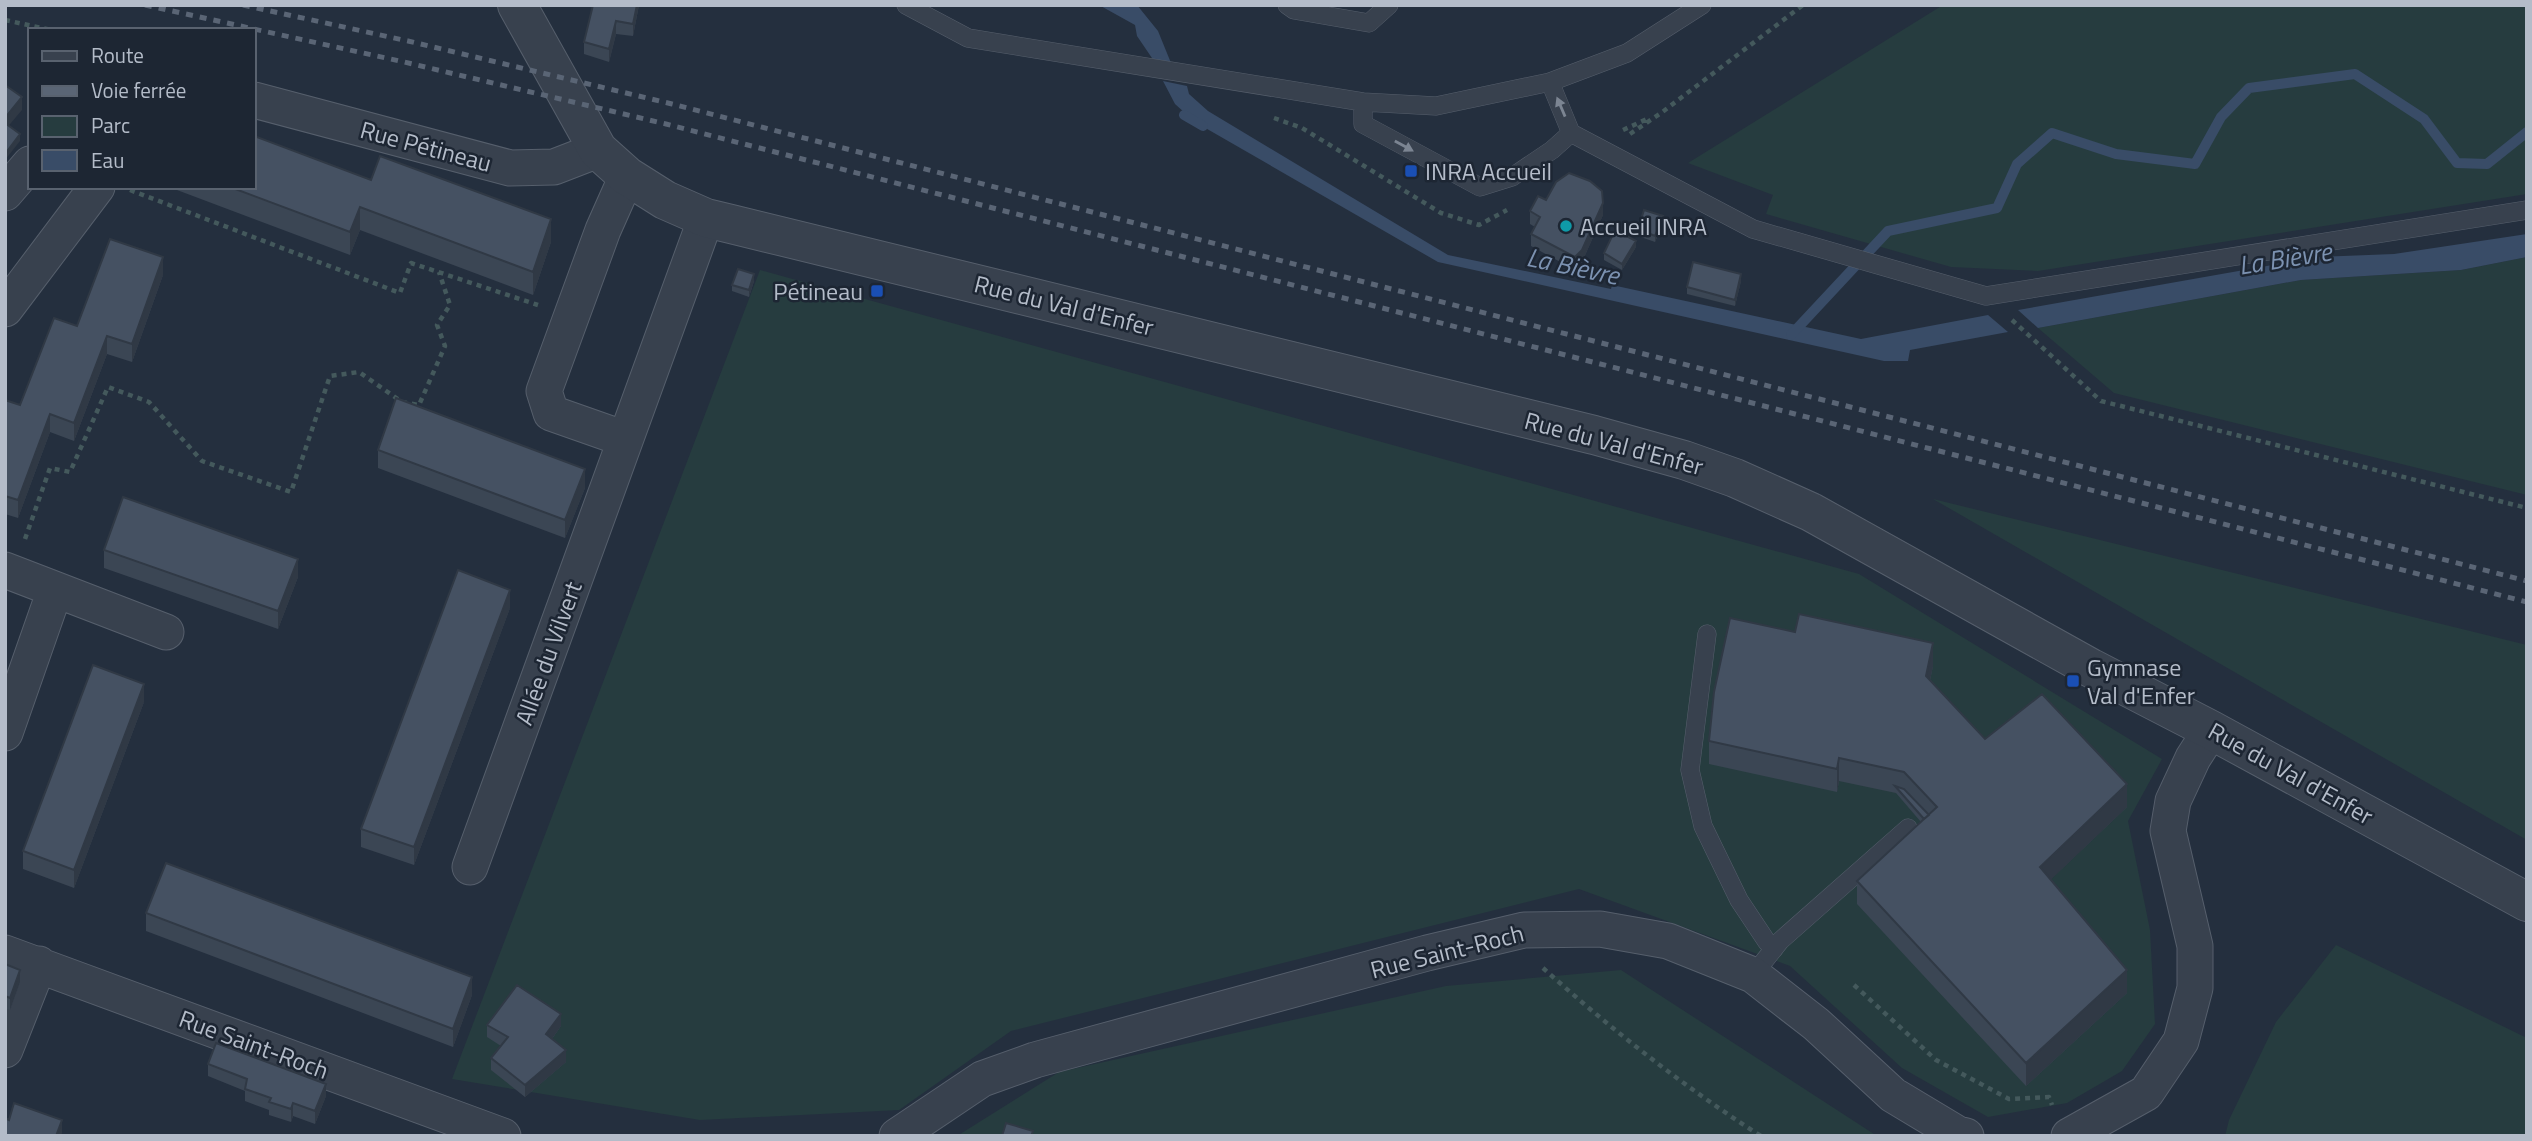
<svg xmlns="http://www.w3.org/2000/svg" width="2532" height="1141" viewBox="0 0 2532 1141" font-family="'Titillium Web',sans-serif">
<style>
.green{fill:#263c3f}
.water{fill:#394c67}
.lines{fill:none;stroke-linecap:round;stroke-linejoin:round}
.stream{stroke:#394c67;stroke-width:10}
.service-casing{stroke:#565f6c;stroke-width:19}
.minor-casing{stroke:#565f6c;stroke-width:37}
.tertiary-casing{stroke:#565f6c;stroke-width:40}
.path{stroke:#44595c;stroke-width:4.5;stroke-dasharray:5 5;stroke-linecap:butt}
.service{stroke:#38414e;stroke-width:18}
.minor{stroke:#38414e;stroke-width:35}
.tertiary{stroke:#38414e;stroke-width:38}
.rail{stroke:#5a6575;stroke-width:5;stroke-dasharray:7 7;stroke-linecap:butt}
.wall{fill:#3b4654}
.shaded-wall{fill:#303945}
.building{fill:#455162;stroke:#303945;stroke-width:2}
.oneway{fill:#7c8592}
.transit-dot{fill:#1a4fb4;stroke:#1d2633;stroke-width:2.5}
.culture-dot{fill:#0f9aa8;stroke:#1d2633;stroke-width:2.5}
.labels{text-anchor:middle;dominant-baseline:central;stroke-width:5;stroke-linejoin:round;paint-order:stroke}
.street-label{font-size:24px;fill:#b4bcc9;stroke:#1d2633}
.poi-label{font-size:24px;fill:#b4bcc9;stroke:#1d2633;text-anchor:start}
.water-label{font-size:26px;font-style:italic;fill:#7c92b1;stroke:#1d2633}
</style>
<rect width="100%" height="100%" fill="#242f3e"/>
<path class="green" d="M1943,5H2527V194L2038,271L1951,267L1766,214L1773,195L1688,163Z
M2527,257V495L2114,393L2038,328L2301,280L2461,270Z
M760,270L1859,574L2162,759L2128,821L2150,930L2155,1024L2122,1071L2067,1103L1988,1117L1902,1068L1790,966L1579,889L1011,1031L899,1110L700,1120L452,1079Z
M1933,499L2527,645V840Z
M2336,945L2527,1038V1136H2225L2229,1120L2276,1022Z
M1621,970L1877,1136H957L1059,1072L1446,986Z"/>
<path class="water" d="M1099,5H1137L1158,31L1171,63L1154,61L1137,36L1135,25Z
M1163,81L1187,86L1189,94L1208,111L1448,255L1611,289L1612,285L1861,339L1988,315L2008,332L1910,350L1908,361H1884L1438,262L1195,122L1175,104Z
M2527,234V257L2461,270L2301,280L2038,328L2018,310L2317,257L2394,254Z"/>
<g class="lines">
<path class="stream" d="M1184,115L1203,126
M1791,335L1888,231L1997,208L2017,164L2052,133L2116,154L2195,164L2221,117L2249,88L2355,74L2424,119L2457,163L2487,164L2527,132"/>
<g class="service-casing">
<path id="service" d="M906,5L968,38L1363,102L1436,106L1550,82L1627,53L1702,5
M1287,5L1294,10L1369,23L1389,5
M1550,82L1571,133L1753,229L1986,296L2527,210
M1363,102V124L1480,187L1512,177L1552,150L1571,133
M1707,634L1690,770L1703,826L1739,900L1767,942L1774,949
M1753,975L1780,941L1908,828"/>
</g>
<g class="minor-casing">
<path id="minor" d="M254,100L510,168L554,167L598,150
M5,193L30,164
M5,309L97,187
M625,439L551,413L544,391L603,230L627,176
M5,570L166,632
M5,733L55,590
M470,867L706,218
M5,953L503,1136
M5,1050L39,964
M897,1136L982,1079L1035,1060L1427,953L1524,930L1600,929L1668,941L1753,975L1816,1024L1893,1095L1958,1134L1966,1136
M2069,1136L2146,1093L2181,1041L2195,988V946L2168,831L2173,801L2193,758L2211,730"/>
</g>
<g class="tertiary-casing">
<path id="tertiary" d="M517,5L598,150L627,176L665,200L706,218L731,224L1594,435L1684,460L1735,478L1811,512L2091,668L2211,730L2527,902"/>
</g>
<path class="path" d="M5,20L51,30
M1274,118L1302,128L1441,213L1479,225L1507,210
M1623,130L1647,119
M1630,134L1661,113L1803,5
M130,190L400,293L411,263L538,305
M2012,320L2101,401L2527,508
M25,539L50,468L70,472L108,387L149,402L202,461L291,492L330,376L359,372L402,402L419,405L445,346L437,325L450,305L439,272
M1543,968C1611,1029 1684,1087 1761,1136
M1854,985L1936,1060L2009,1099L2049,1097L2052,1105"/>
<use href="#service" class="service"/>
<use href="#minor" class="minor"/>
<use href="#tertiary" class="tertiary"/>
<path class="rail" d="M145,5L404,62L666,124L2527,602
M243,5L408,41L672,104L2527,581"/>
</g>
<path class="wall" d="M639,5L633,36L616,34L609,62L584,54V42Z
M371,180L551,242L533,295L360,230L350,255L169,187H254Z
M1546,200L1603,215L1582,262L1575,270L1531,246V234L1535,227L1530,224V211Z
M1663,223L1655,242L1638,236V229Z
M1636,247L1622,270L1604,260V253Z
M163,275L132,362L107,354L74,441L50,432L18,518L5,514V400L20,405L77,326Z
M754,281L749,297L732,291V285Z
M1741,281L1735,306L1687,294V287Z
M378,450L585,488L565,538L378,468Z
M104,550L298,577L278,629L104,568Z
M510,608L414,865L361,847V829Z
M1933,666L1930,681L1985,739L2127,807L2050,880L2127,993L2026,1086L1857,904V881L1921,822L1896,793L1839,781L1837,792L1709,764V741Z
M144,702L74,888L23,869V851Z
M146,913L472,995L453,1047L146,931Z
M5,964L20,982L10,1010L5,1009Z
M487,1025L561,1026L552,1039L566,1062L525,1097L491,1070V1058L501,1046L487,1037Z
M208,1064L326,1096L315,1124L293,1116L291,1122L269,1115V1110L245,1101V1091L208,1076Z"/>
<path class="shaded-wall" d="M637,5H639L633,36V24Z
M616,21V34L609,62V49Z
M22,97V110L5,130V118Z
M20,134V141L5,160V154Z
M1603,203V215L1582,262L1575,270V257Z
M360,207V230L350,255V232Z
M1663,216V223L1655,242V236Z
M551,219V242L533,295V272Z
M1636,241V247L1622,270V264Z
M163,257V275L132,362V344Z
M754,274V281L749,297V290Z
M1741,274V281L1735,306V300Z
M107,336V354L74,441V423Z
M50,414V432L18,518V500Z
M585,469V488L565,538V520Z
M298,559V577L278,629V611Z
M510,590V608L414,865V847Z
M1933,643V666L1926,699V676Z
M144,684V702L74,888V870Z
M1839,758V781L1837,792V769Z
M2127,784V807L2040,890V867Z
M20,970V982L10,1010V998Z
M2127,970V993L2026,1086V1063Z
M472,977V995L453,1047V1029Z
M561,1014V1026L546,1047V1034Z
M566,1050V1062L525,1097V1085Z
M326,1084V1096L315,1124V1111Z
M293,1103V1116L291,1122V1109Z
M62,1120V1133L61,1136H56Z"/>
<path class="building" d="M593,5H637L633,24L616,21L609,49L584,42Z
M5,85L22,97L5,118Z
M5,123L20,134L5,154Z
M254,136L371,180L380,156L551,219L533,272L360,207L350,232L230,187H254Z
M1569,173L1590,181L1602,191L1603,203L1582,250L1575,257L1531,234L1540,217L1530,211L1538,196L1546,200L1556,182Z
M1644,210L1663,216L1655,236L1638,229Z
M1615,230L1636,241L1622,264L1604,253Z
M110,239L163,257L132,344L107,336L74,423L50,414L18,500L5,496V400L20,405L54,318L77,326Z
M1693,262L1741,274L1735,300L1687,287Z
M738,269L754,274L749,290L732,285Z
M396,398L585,469L565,520L378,450Z
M123,497L298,559L278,611L104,550Z
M458,570L510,590L414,847L361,829Z
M1799,614L1933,643L1926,676L1985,739L2042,694L2127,784L2040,867L2127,970L2026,1063L1857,881L1937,807L1904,772L1839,758L1837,769L1709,741L1714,692L1730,618L1795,632Z
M93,665L144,684L74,870L23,851Z
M1895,786L1904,789L1929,815L1924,819Z
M166,863L472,977L453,1029L146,913Z
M5,964L20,970L10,998L5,996Z
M517,985L561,1014L546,1034L566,1050L525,1085L491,1058L508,1037L487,1025Z
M216,1043L326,1084L315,1111L293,1103L291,1109L269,1102L271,1098L245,1089L247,1079L208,1064Z
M14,1103L62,1120L56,1136H5V1118L9,1120Z
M1006,1123L1033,1131L1031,1136H1002Z"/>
<defs><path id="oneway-solid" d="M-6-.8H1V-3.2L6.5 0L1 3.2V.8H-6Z" transform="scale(1.75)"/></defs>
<g class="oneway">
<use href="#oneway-solid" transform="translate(1561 107) rotate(-113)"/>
<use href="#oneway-solid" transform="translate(1404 146) rotate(29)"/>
</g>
<g class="transit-dot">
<rect x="1404" y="164" width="14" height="14" rx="3.5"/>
<rect x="870" y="284" width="14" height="14" rx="3.5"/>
<rect x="2066" y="674" width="14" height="14" rx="3.5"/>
</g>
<circle class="culture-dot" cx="1566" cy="226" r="7"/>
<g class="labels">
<g class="street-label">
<text transform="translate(426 146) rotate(15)">Rue Pétineau</text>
<text transform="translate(1064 305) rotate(14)">Rue du Val d'Enfer</text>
<text transform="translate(1614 443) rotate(15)">Rue du Val d'Enfer</text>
<text transform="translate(548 653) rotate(-70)">Allée du Vilvert</text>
<text transform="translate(2291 773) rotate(29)">Rue du Val d'Enfer</text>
<text transform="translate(1447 951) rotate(-14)">Rue Saint-Roch</text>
<text transform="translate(254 1044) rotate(20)">Rue Saint-Roch</text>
</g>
<g class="poi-label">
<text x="1425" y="171">INRA Accueil</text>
<text x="1580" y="226">Accueil INRA</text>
<text x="863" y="291" text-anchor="end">Pétineau</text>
<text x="2087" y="667">Gymnase<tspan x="2087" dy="28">Val d'Enfer</tspan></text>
</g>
<g class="water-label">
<text transform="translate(2285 258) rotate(-9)">La Bièvre</text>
<text transform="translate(1573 266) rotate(12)">La Bièvre</text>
</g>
</g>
<rect width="2532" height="1141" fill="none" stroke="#b4bcc9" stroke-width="14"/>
<rect x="28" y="28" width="228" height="161" fill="#1d2633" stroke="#59626f" stroke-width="2"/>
<rect x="42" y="51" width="35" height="10" fill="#38414e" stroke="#59626f" stroke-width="2"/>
<text x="91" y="63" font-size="21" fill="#b4bcc9">Route</text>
<rect x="42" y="86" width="35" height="10" fill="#5a6575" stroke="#59626f" stroke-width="2"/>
<text x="91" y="98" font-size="21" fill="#b4bcc9">Voie ferrée</text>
<rect x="42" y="116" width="35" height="21" fill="#263c3f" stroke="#59626f" stroke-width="2"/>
<text x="91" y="133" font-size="21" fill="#b4bcc9">Parc</text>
<rect x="42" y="150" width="35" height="21" fill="#394c67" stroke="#59626f" stroke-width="2"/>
<text x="91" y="168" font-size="21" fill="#b4bcc9">Eau</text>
</svg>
